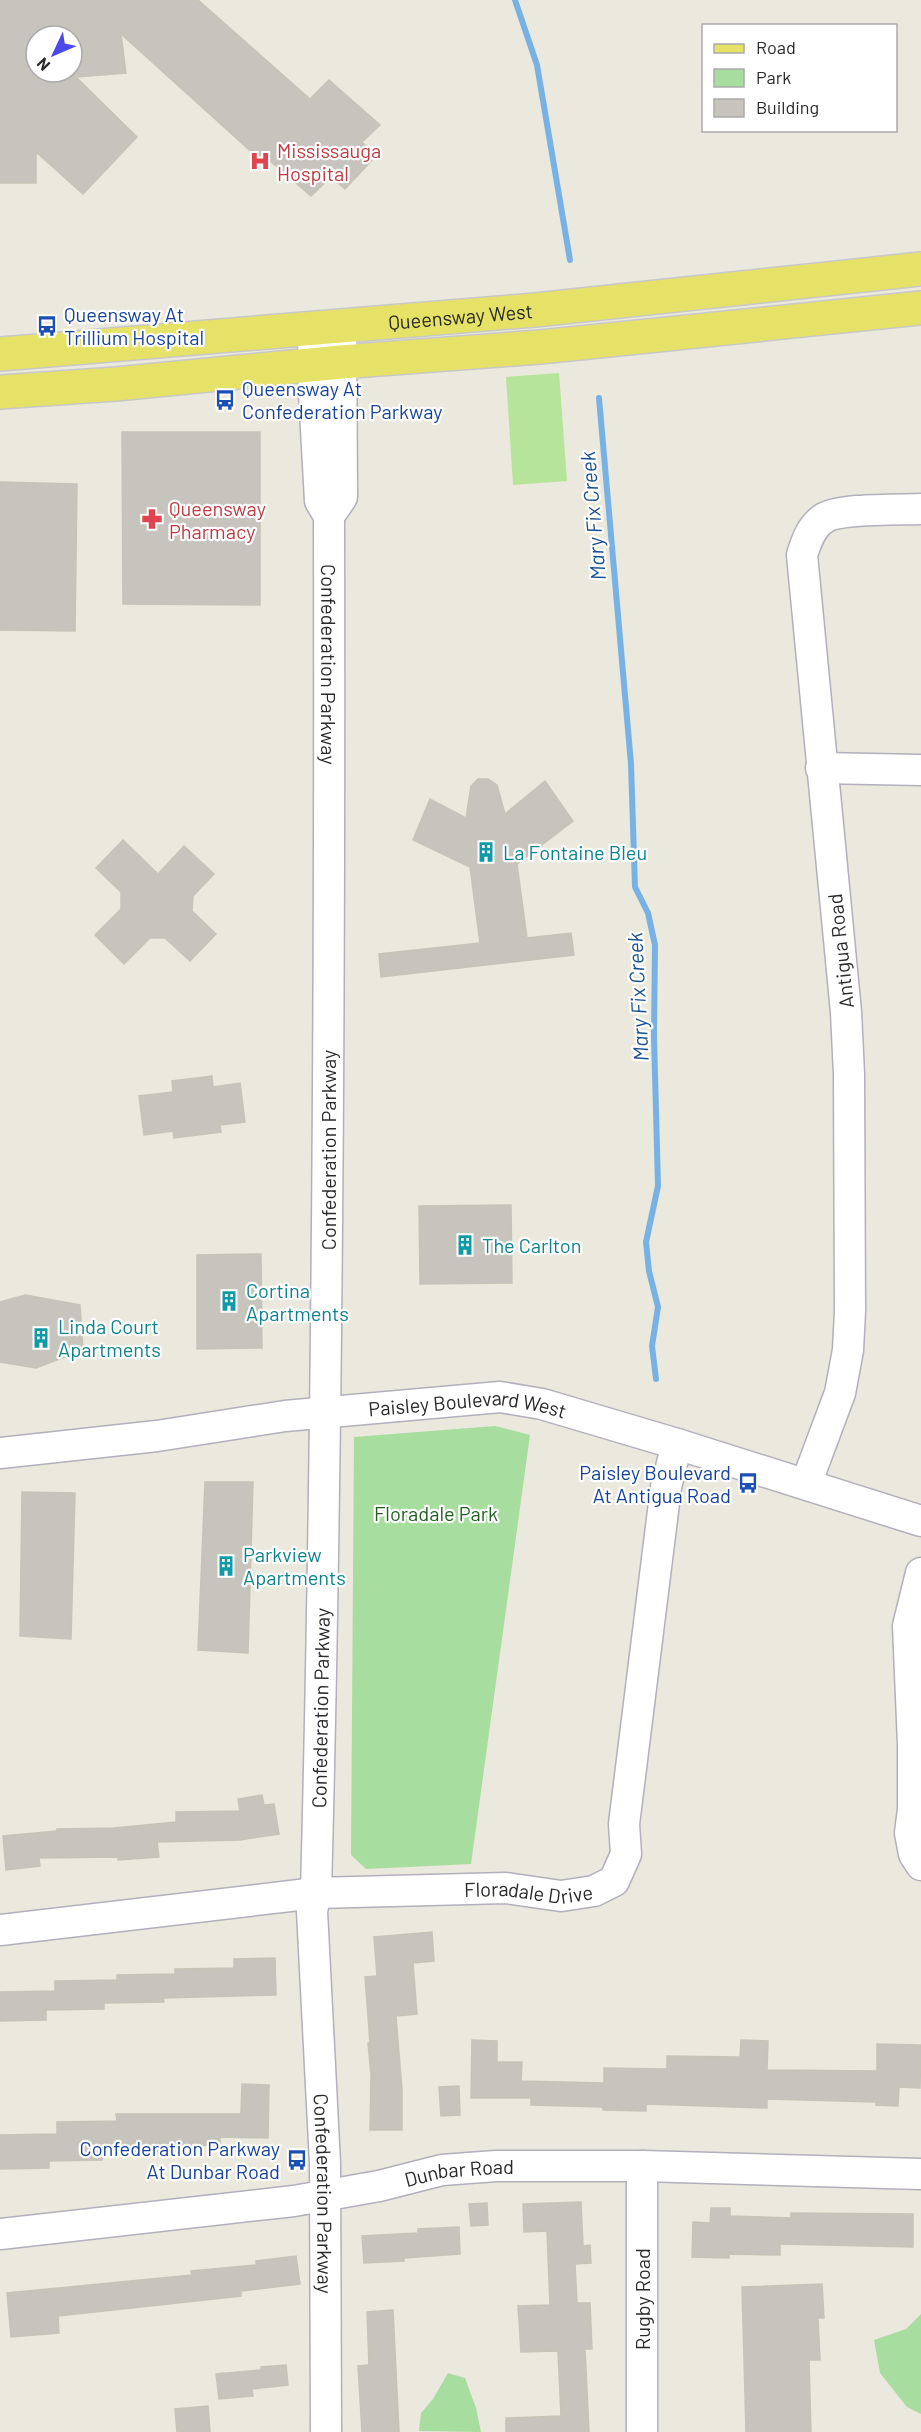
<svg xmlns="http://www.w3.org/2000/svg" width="921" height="2432" viewBox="0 0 921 2432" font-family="Barlow,sans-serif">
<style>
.green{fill:#a7dd9e}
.pitch{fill:#b6e49a}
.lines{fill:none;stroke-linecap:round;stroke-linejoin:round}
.stream{stroke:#78b2e5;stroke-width:6}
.building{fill:#c6c4bc;stroke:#c6c4b7;stroke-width:1.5;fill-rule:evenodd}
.minor-casing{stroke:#b1b0bc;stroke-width:33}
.major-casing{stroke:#c8c8c8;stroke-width:36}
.minor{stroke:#fff;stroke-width:30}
.major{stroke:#e6e167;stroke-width:33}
.labels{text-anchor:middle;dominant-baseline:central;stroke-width:4.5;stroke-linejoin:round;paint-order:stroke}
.health-label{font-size:20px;fill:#be3a42;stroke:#fff;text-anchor:start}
.transit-label{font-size:20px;fill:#164399;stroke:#fff;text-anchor:start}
.street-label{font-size:20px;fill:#2a2a2a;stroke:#fff}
.culture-label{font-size:20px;fill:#0d838f;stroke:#fff;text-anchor:start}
.park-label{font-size:20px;fill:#206120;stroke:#fff}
.water-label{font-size:21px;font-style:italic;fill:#184f90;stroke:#fff}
</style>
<rect width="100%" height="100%" fill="#ebe8dd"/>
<path class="green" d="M495,1426L530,1435L471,1864L366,1869L351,1855L354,1437Z
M921,2314V2414L907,2407L880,2373L874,2340L906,2329Z
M448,2373L465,2378L476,2408L481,2432L419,2431L421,2413L433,2399Z"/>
<path class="pitch" d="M559,373L567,481L513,485L506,377Z"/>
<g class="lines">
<path class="stream" d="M515,0L537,65L570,260
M599,398L631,764L635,887L648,913L655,945L654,1037L658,1186L646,1242L649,1271L658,1307L652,1346L656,1379"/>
</g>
<path class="building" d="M0,0H198L310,99L329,80L380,125L362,142L376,156L345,189L331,177L311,196L269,160L265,164L121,34L126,73L76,77L137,137L83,194L36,152V183H0ZM36,36H72V73L36,72Z
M122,432H260V605L123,604Z
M0,482L77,484L75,631L0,630Z
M478,779H488L497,785L505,814L545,781L573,821L517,864L527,938L571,933L574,955L381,977L379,954L480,943L470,867L413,840L430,799L466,818L471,786Z
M123,840L158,874L184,846L214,874L193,896L192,911L216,934L190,961L165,938H150L124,964L95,935L121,909V892L96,868Z
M212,1076L213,1087L240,1083L245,1122L220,1125L221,1132L174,1138L173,1131L144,1135L139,1096L173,1092L172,1081Z
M511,1205L512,1283L420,1284L419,1206Z
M261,1254L262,1348L197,1349V1255Z
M25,1295L80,1305L83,1350L36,1368L0,1362V1302Z
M205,1482H253L248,1653L198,1650Z
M22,1492L75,1493L71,1639L20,1636Z
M262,1795L264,1805L274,1804L279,1834L240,1840L157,1842L159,1857L118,1860V1857L39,1858L40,1866L6,1870L3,1836L57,1831V1829L114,1828L176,1822V1812L240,1811L238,1799Z
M432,1932L434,1961L413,1963L417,2014L396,2016L402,2090V2130H370L371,2075L368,2043H370L365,1977L377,1976L374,1937Z
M275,1958L276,1995L163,1998L164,2002L104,2003V2009L46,2010V2020L0,2021V1992L55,1991V1981L117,1980V1975L175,1974V1969L234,1968V1959Z
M472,2040L497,2041V2062H522L521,2081L604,2083V2068L667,2069V2056L740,2057L741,2040L768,2041L767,2070L877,2071V2044L921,2045L920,2088L899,2087L898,2106L876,2105V2102L767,2099V2108L646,2104V2111L603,2110V2107L531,2105V2098H471Z
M242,2084L269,2085L268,2138L220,2137V2145L166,2146V2153L102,2154V2160L49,2161V2168L0,2169V2135L57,2134V2122L117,2121L116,2114H241Z
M459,2086L460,2115L441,2116L439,2087Z
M581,2202L583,2246L590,2245L591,2263L575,2264L577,2303H590L592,2349H585L589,2432H506V2418L561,2416L558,2351L521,2352L518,2306L550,2305L547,2231L524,2232L523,2204Z
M487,2203L488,2225L471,2226L469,2204Z
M711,2208H730V2216L791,2218V2213L913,2214V2247L780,2244V2255L729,2254V2258L692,2257L693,2222L710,2223Z
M459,2227L460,2254L404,2258V2261L364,2263L362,2236L418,2233V2229Z
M296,2256L300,2284L241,2291V2296L58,2316L59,2333L11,2337L7,2293L192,2275L191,2271L256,2265V2261Z
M822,2284L824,2318H818L820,2360H809L811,2432H746L742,2287Z
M393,2310L399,2432H362L358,2366L369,2365L367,2312Z
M286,2365L288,2385L252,2389L253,2396L219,2399L216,2374L261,2370V2367Z
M208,2406L210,2432H177L175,2409Z"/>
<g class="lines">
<g class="minor-casing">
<g id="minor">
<path id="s1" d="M313,329L314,393L320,501L329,516C330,975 328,1434 316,1893L312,1911L325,2163L326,2432"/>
<path d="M329,516L342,497L341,326"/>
<path d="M821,768L921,770"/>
<path id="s2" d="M0,1453L157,1436L285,1416L500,1397L542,1404L677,1444L921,1521"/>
<path d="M806,1484L840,1393L848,1350L850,1311L849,1074L846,1012L802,555C806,542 811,527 823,519C837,508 900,510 921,509"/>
<path d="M921,1573L908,1626L913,1744V1809L910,1833L914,1854L921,1865"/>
<path id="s3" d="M0,1930L316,1893L506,1888L561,1896L594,1891L614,1881L626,1854L624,1824L666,1487L677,1444"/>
<path d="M642,2166V2432"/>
<path id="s4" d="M0,2234L294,2201L379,2186L442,2170L496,2166H642L921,2174"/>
</g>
</g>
<g class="major-casing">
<g id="major">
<path id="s5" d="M0,354L535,310L921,269"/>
<path d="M0,392L116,384L341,362L540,347L921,308"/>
</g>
</g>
<use href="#minor" class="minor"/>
<use href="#major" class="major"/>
</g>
<defs>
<g id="hospital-bare" transform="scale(1.62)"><path d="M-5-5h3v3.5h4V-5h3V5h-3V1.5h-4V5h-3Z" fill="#e0444e" stroke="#fff" stroke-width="2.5" paint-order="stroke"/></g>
<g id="bus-bare" transform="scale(1.62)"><path d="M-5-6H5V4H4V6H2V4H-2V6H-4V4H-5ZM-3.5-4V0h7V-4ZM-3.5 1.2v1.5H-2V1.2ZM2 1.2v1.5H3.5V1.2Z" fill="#1a4fb4" stroke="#fff" stroke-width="2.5" paint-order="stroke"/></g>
<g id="pharmacy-bare" transform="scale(1.62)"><path d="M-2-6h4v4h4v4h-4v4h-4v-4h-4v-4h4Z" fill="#e0444e" stroke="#fff" stroke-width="2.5" paint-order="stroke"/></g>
<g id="building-bare" transform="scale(1.62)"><path d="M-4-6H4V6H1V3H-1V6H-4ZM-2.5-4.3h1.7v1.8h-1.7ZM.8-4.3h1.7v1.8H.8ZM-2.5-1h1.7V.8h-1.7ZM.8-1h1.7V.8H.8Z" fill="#0f9aa8" stroke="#fff" stroke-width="2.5" paint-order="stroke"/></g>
</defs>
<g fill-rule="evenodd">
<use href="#hospital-bare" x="260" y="161"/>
<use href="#bus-bare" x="47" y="326"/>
<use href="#bus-bare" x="225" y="400"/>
<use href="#pharmacy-bare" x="152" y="519"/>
<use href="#building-bare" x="486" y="852"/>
<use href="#building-bare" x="465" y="1245"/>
<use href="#building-bare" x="229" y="1301"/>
<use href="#building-bare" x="41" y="1338"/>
<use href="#bus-bare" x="748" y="1483"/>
<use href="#building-bare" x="226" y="1566"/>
<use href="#bus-bare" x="297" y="2160"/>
</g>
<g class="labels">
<g class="health-label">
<text x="277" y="150">Mississauga<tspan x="277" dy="23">Hospital</tspan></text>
<text x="169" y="508">Queensway<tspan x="169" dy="23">Pharmacy</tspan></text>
</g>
<g class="transit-label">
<text x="64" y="314">Queensway At<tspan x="64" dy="23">Trillium Hospital</tspan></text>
<text x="242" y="388">Queensway At<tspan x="242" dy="23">Confederation Parkway</tspan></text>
<text x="731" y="1472" text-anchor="end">Paisley Boulevard<tspan x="731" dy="23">At Antigua Road</tspan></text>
<text x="280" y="2148" text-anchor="end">Confederation Parkway<tspan x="280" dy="23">At Dunbar Road</tspan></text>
</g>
<g class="street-label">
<text stroke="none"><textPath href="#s5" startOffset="462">Queensway West</textPath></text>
<text stroke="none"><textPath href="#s1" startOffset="338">Confederation Parkway</textPath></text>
<text transform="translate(840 951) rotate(-96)">Antigua Road</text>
<text transform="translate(328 1150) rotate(-90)">Confederation Parkway</text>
<text stroke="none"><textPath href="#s2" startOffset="471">Paisley Boulevard West</textPath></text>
<text transform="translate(320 1708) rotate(-89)">Confederation Parkway</text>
<text stroke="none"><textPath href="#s3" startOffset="531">Floradale Drive</textPath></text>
<text stroke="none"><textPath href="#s4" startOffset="464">Dunbar Road</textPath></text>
<text stroke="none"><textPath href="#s1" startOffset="1868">Confederation Parkway</textPath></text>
<text transform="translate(642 2299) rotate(-90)">Rugby Road</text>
</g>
<g class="culture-label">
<text x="503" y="852">La Fontaine Bleu</text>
<text x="482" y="1245">The Carlton</text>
<text x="246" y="1290">Cortina<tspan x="246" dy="23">Apartments</tspan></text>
<text x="58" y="1326">Linda Court<tspan x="58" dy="23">Apartments</tspan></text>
<text x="243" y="1554">Parkview<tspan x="243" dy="23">Apartments</tspan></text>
</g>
<g class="park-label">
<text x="436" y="1513">Floradale Park</text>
</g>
<g class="water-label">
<text transform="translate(592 516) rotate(-95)">Mary Fix Creek</text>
<text transform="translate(637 997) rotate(-93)">Mary Fix Creek</text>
</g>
</g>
<rect x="702" y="24" width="195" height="108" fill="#ffffff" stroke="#aaaaaa" stroke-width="1.5"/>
<rect x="714" y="44" width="30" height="9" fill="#e6e167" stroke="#aaaaaa" stroke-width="1.5"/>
<text x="756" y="54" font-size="18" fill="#2a2a2a">Road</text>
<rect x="714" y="69" width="30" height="18" fill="#a7dd9e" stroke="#aaaaaa" stroke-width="1.5"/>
<text x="756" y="84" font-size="18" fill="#2a2a2a">Park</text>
<rect x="714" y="99" width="30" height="18" fill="#c6c4bc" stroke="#aaaaaa" stroke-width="1.5"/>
<text x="756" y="114" font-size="18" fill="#2a2a2a">Building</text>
<g transform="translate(54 54) rotate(226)"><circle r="28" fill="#ffffff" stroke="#aaaaaa" stroke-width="1.5"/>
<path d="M0-4.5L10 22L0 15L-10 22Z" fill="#4b49ec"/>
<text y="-9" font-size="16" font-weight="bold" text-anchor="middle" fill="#2a2a2a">N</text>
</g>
</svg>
